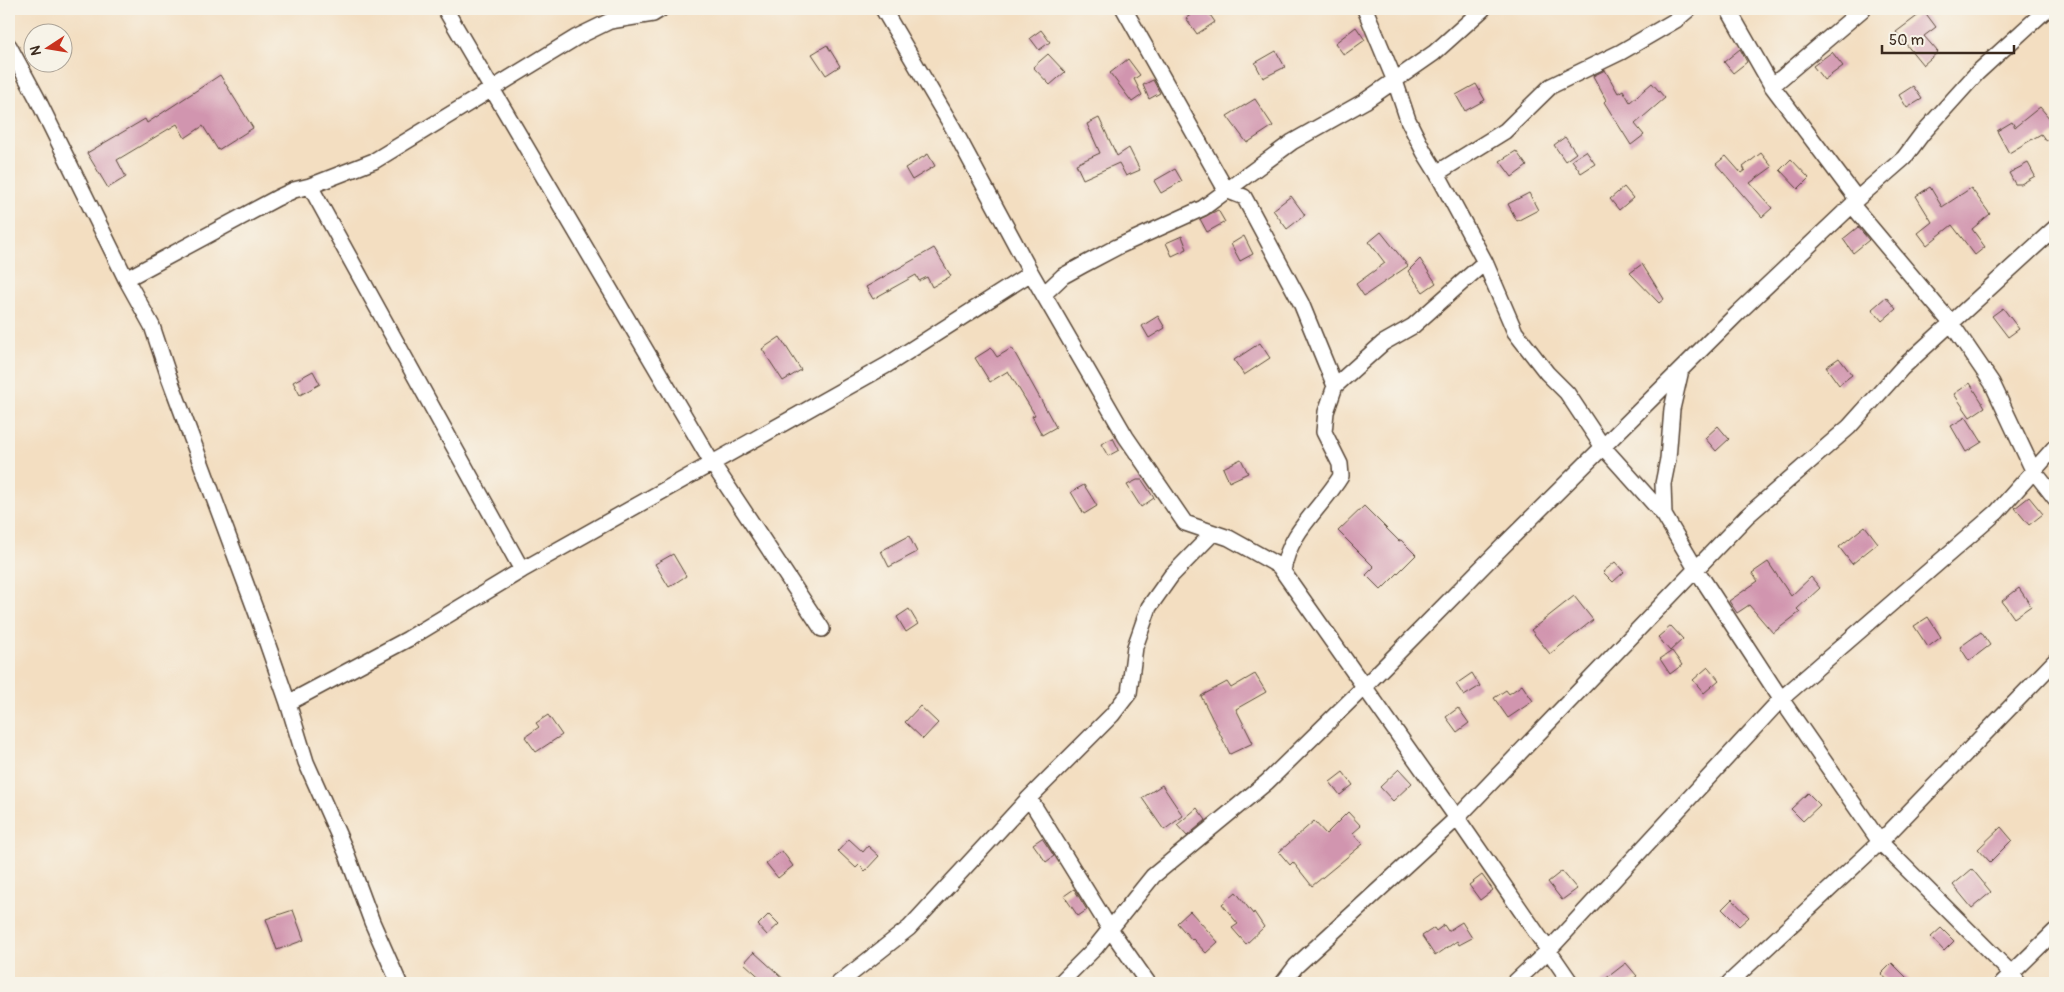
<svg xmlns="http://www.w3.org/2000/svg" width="2064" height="992" viewBox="0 0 2064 992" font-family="Pangolin,sans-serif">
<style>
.building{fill:#d195af}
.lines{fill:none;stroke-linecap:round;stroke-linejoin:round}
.minor-casing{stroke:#574536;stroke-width:18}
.minor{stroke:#fff;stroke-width:15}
</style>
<rect width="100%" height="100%" fill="#f7f3e8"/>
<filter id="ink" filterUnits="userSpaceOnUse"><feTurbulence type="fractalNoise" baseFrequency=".02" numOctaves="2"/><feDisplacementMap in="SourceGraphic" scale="10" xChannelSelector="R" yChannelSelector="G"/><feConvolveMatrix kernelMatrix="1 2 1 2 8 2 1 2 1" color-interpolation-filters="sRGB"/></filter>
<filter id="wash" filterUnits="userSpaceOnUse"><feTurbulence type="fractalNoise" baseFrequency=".0096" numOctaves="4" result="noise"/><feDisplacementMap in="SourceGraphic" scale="20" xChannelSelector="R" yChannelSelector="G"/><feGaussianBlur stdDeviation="1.12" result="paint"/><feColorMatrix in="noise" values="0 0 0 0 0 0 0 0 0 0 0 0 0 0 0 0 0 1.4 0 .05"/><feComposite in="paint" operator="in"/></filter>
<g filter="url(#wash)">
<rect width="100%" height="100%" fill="#f3dec1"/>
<g id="blocks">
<path class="building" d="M1200,9H1206L1215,22L1197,34L1186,18Z
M1924,11L1936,27L1924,36L1938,52L1923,65L1896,32Z
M1356,27L1365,40L1344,55L1335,43Z
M1041,30L1050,42L1039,50L1030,38Z
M827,45L840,66L826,75L812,54Z
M1740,49L1747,62L1733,73L1724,62Z
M1276,51L1285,67L1263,78L1255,63Z
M1832,52L1843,66L1824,80L1813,66Z
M1048,54L1065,72L1050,85L1033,67Z
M1128,59L1140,75L1134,79L1142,95L1132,102L1110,73Z
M1605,70L1618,93L1623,90L1630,102L1652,83L1665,98L1635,124L1644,135L1631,145L1604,102L1606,100L1593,76Z
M220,75L253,128L218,150L203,126L185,138L177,124L117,160L126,177L108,188L87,153L145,119L147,123Z
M1153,80L1160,93L1149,99L1143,85Z
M1476,84L1485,100L1465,111L1456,95Z
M1913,86L1922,99L1907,108L1899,95Z
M1255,99L1273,126L1247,143L1227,116Z
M2040,107L2055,125V134L2046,141L2041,134L2009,153L1997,131L2012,122L2015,127Z
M1099,118L1117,156L1129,148L1140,170L1126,176L1119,163L1083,179L1076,164L1100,153L1087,124Z
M1565,137L1576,153L1565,161L1554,145Z
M1516,151L1527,166L1512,177L1500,161Z
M1586,151L1595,164L1581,173L1572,160Z
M1761,153L1772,167L1750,183L1772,208L1762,217L1716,164L1726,156L1741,173L1745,170L1743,167Z
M928,154L935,166L912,180L905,168Z
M1791,159L1809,178L1798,189L1780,170Z
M2028,163L2035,176L2021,184H2015L2009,173Z
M1175,169L1182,181L1161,193L1154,181Z
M1624,187L1633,198L1619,210L1610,199Z
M1930,187L1942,207L1971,188L1990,214L1972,229L1985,247L1975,255L1952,225L1927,245L1918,233L1932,222L1916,196Z
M1529,193L1538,210L1517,221L1508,204Z
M1291,196L1305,215L1287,229L1273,210Z
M1218,210L1225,222L1207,232L1200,219Z
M1858,227L1869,240L1853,253L1843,239Z
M1381,232L1408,266L1364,296L1356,284L1385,263L1369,242Z
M1182,236L1187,249L1172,256L1166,243Z
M1244,236L1253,254L1240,261L1231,244Z
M934,248L951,276L932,287L927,277L919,281L916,275L873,299L866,287Z
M1420,259L1436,283L1423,292L1408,271Z
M1642,264L1664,299L1659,303L1630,273Z
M1886,297L1896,309L1882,321L1872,309Z
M2003,308L2019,329L2008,337L1992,316Z
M1158,316L1165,328L1149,338L1142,326Z
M780,337L801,370L783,381L762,349Z
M1260,343L1270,358L1244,375L1234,360Z
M991,348L997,357L1012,348L1056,427L1042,435L1032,416L1035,415L1008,371L990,382L975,358Z
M1839,358L1852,375L1839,385L1826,367Z
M313,371L320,384L300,395L293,382Z
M1970,383L1985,407L1970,417L1954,394Z
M1966,417L1982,442L1966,452L1951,426Z
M1718,426L1729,439L1716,451L1705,438Z
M1113,438L1119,450L1108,456L1101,444Z
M1241,459L1248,473L1229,482L1223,468Z
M1137,480H1142L1154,498L1141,507L1127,485Z
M1084,485L1097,506L1084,514L1071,492Z
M2029,497L2043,514L2029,525L2015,508Z
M1364,506L1399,541L1401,540L1416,555L1381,590L1366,575L1374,567L1338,531Z
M1865,526L1878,543L1852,564L1839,547Z
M909,536L917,552L889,567L881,551Z
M673,554L686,576L669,587L655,564Z
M1615,562L1624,572L1613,582L1603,572Z
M1768,562L1791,596L1811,577L1820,588L1797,609L1800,612L1773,633L1749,605L1737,613L1729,601L1758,581L1752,573Z
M2019,588L2031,606L2014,618L2002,601Z
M1574,596L1593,620L1550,654L1531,630Z
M909,609L918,624L906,632L897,617Z
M1928,617L1941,637L1928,647L1914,626Z
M1671,626L1683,639L1670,651L1658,637Z
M1981,632L1990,645L1969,661L1960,647Z
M1672,651L1682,665L1670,674L1660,659Z
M1708,667L1719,680L1704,693L1693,680Z
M1472,673L1480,686L1464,696L1456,684Z
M1255,674L1266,692L1236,709L1253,743L1230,754L1201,696L1227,682L1231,688Z
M1522,685L1533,701L1508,718L1494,698L1506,690L1509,694Z
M920,706L938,723L923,739L905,722Z
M1458,708L1469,723L1457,732L1446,717Z
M548,715L562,735L536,752L525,737L539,727L536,723Z
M1399,769L1412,783L1393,801L1380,787Z
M1343,772L1353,785L1340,795L1330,782Z
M1162,785L1183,816L1164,830L1142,798Z
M1808,793L1820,805L1803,821L1791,809Z
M1197,808L1206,820L1187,836L1177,825Z
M1348,812L1361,826L1353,833L1363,844L1312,886L1293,862L1290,865L1279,852L1314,821L1326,834Z
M2001,827L2012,840L1990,862L1978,849Z
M1042,838L1054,856L1046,862L1033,844Z
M849,839L863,852L868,846L879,856L865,871L859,865L856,868L838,851Z
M782,851L793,866L778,878L766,863Z
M1972,869L1991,892L1972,908L1953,885Z
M1562,871L1577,889L1562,900L1548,882Z
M1482,875L1493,890L1480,900L1469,885Z
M1074,889L1087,910L1078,916L1064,896Z
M1236,892L1253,914L1254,912L1264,927L1246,944L1232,928L1238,924L1222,904Z
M1732,899L1749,917L1739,926L1722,909Z
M293,910L304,940L277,950L266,919Z
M1190,911L1218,942L1206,953L1193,939L1192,940L1177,923Z
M769,914L779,924L767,935L758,925Z
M1462,922L1472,938L1459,945L1457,941L1435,956L1422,936L1434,928L1436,931L1444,925L1448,931Z
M1941,928L1954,941L1944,951L1931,937Z
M754,952L788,983H766L744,963Z
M1626,963L1637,976L1628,983H1600Z
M1892,963L1912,983H1891L1881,974Z"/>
</g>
</g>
<g filter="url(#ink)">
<use href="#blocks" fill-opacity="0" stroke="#574536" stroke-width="1"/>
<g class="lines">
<g class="minor-casing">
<path id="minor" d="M445,9L712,463L822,629
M883,9L953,128L1031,273L1126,437L1185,523L1229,538L1279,566L1457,818L1571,983
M1124,9L1226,190L1244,197L1301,303L1335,386
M1365,9L1395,81L1408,120L1424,152L1437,173L1485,262L1515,332L1547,373L1567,393L1603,447L1664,515
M1728,9L1772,86L1857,199L1852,205L1951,323L1992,383L2033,470L2055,498
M9,46L37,98L126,279L152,326L169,377L257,614L288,703L306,762L346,852L372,922L399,983
M1772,86L1863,9
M1437,173L1505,131L1551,86L1621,52L1676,20L1689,9
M310,186L522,570
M1857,199L1904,158L1922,134L1977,73L2047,9
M126,279L277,198L294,190L310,186L374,161L577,37L610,21L653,14L661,9
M1044,294L1063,276L1083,265L1117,247L1203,208L1292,142L1365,101L1434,53L1483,9
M1681,370L1672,409L1668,459L1663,484L1664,515L1696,569L1781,699L1880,842L2012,974L2018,983
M1283,571C1289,531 1321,509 1341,476L1340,464L1324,432L1326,412L1335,386L1383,343L1413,326L1485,262
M288,703L408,639L522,570L887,365L1031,273
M1029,798L1110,929L1148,983
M839,983L909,928L1029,798L1112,715L1129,693L1135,647L1149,607L1171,576L1213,533
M1060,983L1095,948L1153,876L1267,782L1364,687L1502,547L1738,313L1852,205
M1283,983L1296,966L1457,818L1747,516L1849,427L1902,368L2055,228
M1514,983L1548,951L1781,699L1997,512L2055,447
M1729,983L1880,842L2055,661
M2002,983L2055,931"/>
</g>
<use href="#minor" class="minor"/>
</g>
</g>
<rect width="2064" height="992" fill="none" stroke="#f7f3e8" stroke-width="30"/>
<g transform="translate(48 48) rotate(258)"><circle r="24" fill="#f7f3e8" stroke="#aca397"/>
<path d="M0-4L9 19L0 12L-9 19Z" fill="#c8321e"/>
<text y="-8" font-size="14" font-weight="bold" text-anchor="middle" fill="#3b2a1e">N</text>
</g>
<path d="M1882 45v8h132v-8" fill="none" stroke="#3b2a1e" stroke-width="2.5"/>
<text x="1889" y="45" font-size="15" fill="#3b2a1e" stroke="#f7f3e8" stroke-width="4" paint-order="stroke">50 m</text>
</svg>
